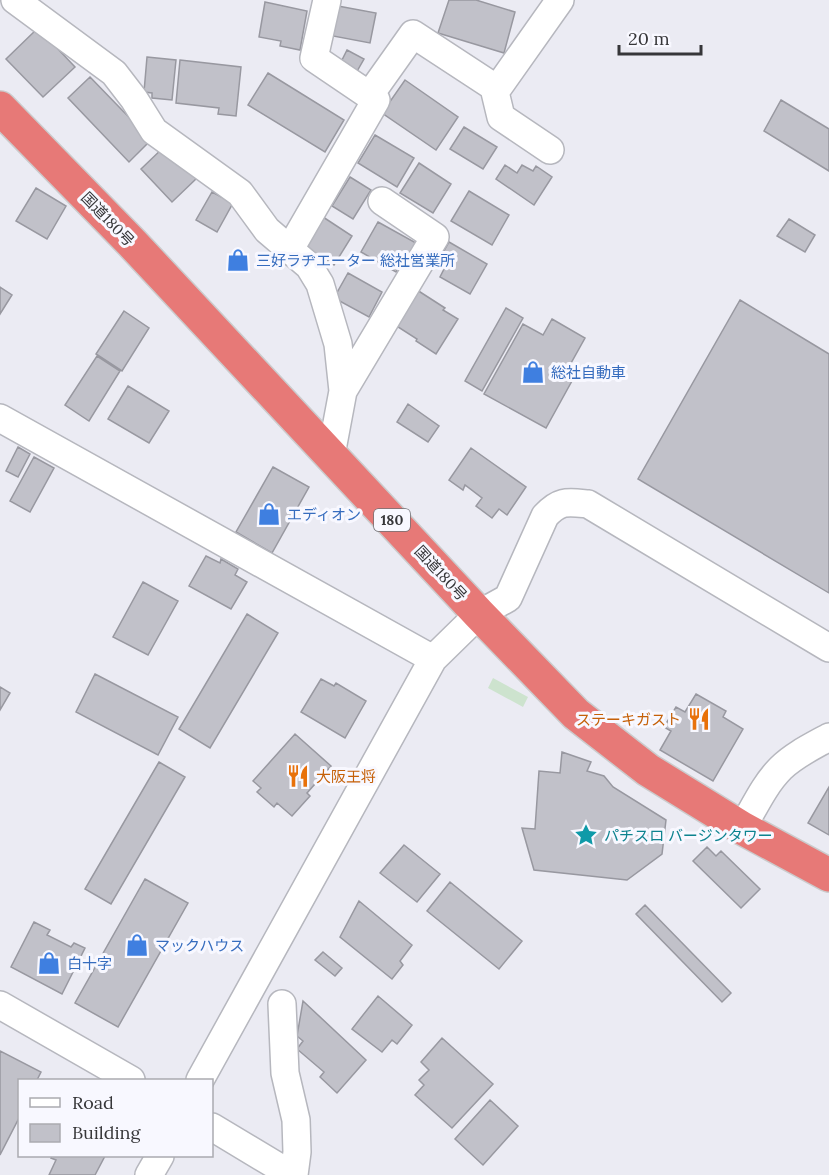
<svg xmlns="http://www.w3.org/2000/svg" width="829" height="1175" viewBox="0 0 829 1175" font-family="Lora,'Noto Sans JP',serif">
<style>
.green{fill:#cde3ce}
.building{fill:#c1c1c9;stroke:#9898a0;stroke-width:1.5}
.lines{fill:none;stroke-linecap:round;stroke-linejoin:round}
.minor-casing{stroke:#b6b7be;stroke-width:30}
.highway-casing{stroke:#cbcbcc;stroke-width:36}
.minor{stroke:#fff;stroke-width:27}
.highway{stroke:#e77977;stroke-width:33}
.labels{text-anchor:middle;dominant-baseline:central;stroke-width:6;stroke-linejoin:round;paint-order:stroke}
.shield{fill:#f8f8ff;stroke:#707074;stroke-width:1.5}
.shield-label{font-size:14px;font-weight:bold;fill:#363639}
.street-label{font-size:15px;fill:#363639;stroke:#f8f8ff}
.shop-label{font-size:15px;fill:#366cbe;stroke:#f8f8ff;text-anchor:start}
.food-label{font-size:15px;fill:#c56008;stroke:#f8f8ff;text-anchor:end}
.culture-label{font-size:15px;fill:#0d838f;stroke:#f8f8ff;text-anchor:start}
</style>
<rect width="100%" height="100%" fill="#ebebf3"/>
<path class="green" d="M493,678L528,697L523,707L488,688Z"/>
<path class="building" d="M449,0H476L515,12L504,53L438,33Z
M265,2L307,11L300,50L280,46L281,41L259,37Z
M338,6L376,13L370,43L333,36Z
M38,28L75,67L43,97L6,59Z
M347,50L364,59L356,73L340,64Z
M147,57L176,60L172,100L152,98V93L144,92Z
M180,60L241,67L236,116L218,114L219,108L176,103Z
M268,73L344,120L325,152L248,105Z
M90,77L151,140L129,162L68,98Z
M405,80L458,117L436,150L382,113Z
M781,100L829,129V171L764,131Z
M464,127L497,147L483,169L450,149Z
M375,135L414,158L397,187L358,163Z
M166,145L197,178L172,202L141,169Z
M419,163L451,184L433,213L400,193Z
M505,165L517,173L522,165L533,171L536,166L552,177L534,205L496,179Z
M350,177L371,190L353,219L332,206Z
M36,188L66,206L47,239L16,221Z
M469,191L509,215L492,245L451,221Z
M212,192L233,203L217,232L196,220Z
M323,217L352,236L334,265L305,247Z
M789,219L815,235L805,252L777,236Z
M378,222L416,243L403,266L400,264L396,272L361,252Z
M449,242L487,264L470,294L440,277L444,269L436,265Z
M348,273L382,292L369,317L334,298Z
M0,287L12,295L0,314Z
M417,290L445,308L443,310L458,319L436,354L416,341L417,339L395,325Z
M740,300L829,354V593L638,479Z
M506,308L523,318L482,391L465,381Z
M124,311L149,328L122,371L96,354Z
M552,319L585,338L570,365L578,370L546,428L484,394L523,324L543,335Z
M97,356L120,371L89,421L65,405Z
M128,386L169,411L149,443L108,419Z
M408,404L439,426L428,442L397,422Z
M18,447L30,454L18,477L6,471Z
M471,448L526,487L507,515L499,509L492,518L476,506L482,498L465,485L463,490L449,480Z
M34,457L54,468L30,512L10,501Z
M273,467L309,487L272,553L236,532Z
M206,556L220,563L221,559L238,569L235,575L247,582L231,609L189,586Z
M143,582L178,601L148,655L113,637Z
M247,614L278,633L210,748L179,729Z
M95,674L178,717L158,755L76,712Z
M321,679L334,686L336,683L366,701L345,738L301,712Z
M0,687L10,693L0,710Z
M696,694L726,711L723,717L743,729L713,781L660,750L671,731L664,727L676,707L685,712Z
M295,734L331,766L307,793L310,796L292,816L277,803L274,807L257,792L261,788L253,781Z
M562,752L591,762L587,771L604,776L613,787L666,820L662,854L627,880L534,870L522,828L535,829L539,771L560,773Z
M159,762L185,777L111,904L85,889Z
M829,787V835L808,823Z
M404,845L440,874L417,902L380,873Z
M707,847L716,856L721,851L760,889L741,908L693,861Z
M145,879L188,903L118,1027L75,1003Z
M450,882L522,941L499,969L427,911Z
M359,901L412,945L400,961L403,965L392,979L340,937Z
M645,905L731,993L722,1002L636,914Z
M34,922L50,930L47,935L71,947L74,943L85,948L62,994L11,967Z
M323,952L342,968L335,976L315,960Z
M378,996L412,1025L397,1044L392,1040L382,1052L352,1029Z
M303,1001L366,1060L337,1093L320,1077L324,1072L297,1049L303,1041L297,1036Z
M442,1038L493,1084L452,1128L415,1095L424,1085L419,1080L429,1070L421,1062Z
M0,1051L41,1072L37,1080H20V1116L0,1155Z
M490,1100L518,1126L483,1165L455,1139Z
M52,1156H105L95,1175H49L56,1160L51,1158Z"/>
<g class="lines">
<g class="minor-casing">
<path id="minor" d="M15,0L114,73L134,99L154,131L240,193L267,230L309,266L320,284L338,344L343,391L331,455
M369,96L413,34L497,89
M550,150L501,117L495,92L560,0
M290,249L376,100L314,58L327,0
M343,391L435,237L382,201
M0,418L433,659
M742,828C754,808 764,785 781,768C794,755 813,746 829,737
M282,1004L285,1073L296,1120L297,1152L294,1175
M0,1005L131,1080
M200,1080L433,659L479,614L508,598L545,516C560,500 567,502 588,504L829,648
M212,1127L292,1175
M149,1175L160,1156"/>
</g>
<g class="highway-casing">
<path id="highway" d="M0,108L132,243L479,614L576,714L648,770L742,828L829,875"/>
</g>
<use href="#minor" class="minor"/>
<use href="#highway" class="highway"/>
</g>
<defs>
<g id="shop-bare" transform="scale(1.8)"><path d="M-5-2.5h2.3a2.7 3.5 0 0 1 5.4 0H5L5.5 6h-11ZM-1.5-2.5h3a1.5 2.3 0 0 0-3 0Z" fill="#3f7fe0" stroke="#f8f8ff" stroke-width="2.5" paint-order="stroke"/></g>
<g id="restaurant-bare" transform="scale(1.8)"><path d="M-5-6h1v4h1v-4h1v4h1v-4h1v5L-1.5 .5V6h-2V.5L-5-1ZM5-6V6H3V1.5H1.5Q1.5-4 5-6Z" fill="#e8710a" stroke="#f8f8ff" stroke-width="2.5" paint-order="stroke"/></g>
<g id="sight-bare" transform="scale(1.8)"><path d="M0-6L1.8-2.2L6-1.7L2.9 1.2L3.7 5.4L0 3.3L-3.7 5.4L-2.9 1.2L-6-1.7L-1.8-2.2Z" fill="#0f9aa8" stroke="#f8f8ff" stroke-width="2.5" paint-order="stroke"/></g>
</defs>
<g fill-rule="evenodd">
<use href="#shop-bare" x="238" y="260"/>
<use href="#shop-bare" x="533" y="372"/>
<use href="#shop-bare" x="269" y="514"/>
<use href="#restaurant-bare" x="699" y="719"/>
<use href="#restaurant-bare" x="298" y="776"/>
<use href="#sight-bare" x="586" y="835"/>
<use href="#shop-bare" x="137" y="945"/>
<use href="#shop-bare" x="49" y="963"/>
</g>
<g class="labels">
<rect class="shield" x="374" y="509" width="36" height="22" rx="4.5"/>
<g class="shield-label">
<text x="392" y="520">180</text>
</g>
<g class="street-label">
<text transform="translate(108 219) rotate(46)">国道180号</text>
<text transform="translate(441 573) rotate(47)">国道180号</text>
</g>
<g class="shop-label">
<text x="256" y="260">三好ラヂエーター 総社営業所</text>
<text x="551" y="372">総社自動車</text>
<text x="287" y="514">エディオン</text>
<text x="155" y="945">マックハウス</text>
<text x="67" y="963">白十字</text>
</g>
<g class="food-label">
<text x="681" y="719">ステーキガスト</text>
<text x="316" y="776" text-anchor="start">大阪王将</text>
</g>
<g class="culture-label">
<text x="604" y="835">パチスロ バージンタワー</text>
</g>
</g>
<rect x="18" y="1079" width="195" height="78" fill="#f8f8ff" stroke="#aaaab0" stroke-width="1.5"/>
<rect x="30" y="1098" width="30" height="9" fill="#ffffff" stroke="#aaaab0" stroke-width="1.5"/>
<text x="72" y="1109" font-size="18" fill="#363639">Road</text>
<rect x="30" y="1124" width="30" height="18" fill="#c1c1c9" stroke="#aaaab0" stroke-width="1.5"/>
<text x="72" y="1139" font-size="18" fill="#363639">Building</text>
<path d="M619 45v9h82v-9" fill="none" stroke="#363639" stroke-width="3"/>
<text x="628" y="45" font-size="18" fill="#363639" stroke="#f8f8ff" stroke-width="4.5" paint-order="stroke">20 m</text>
</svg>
